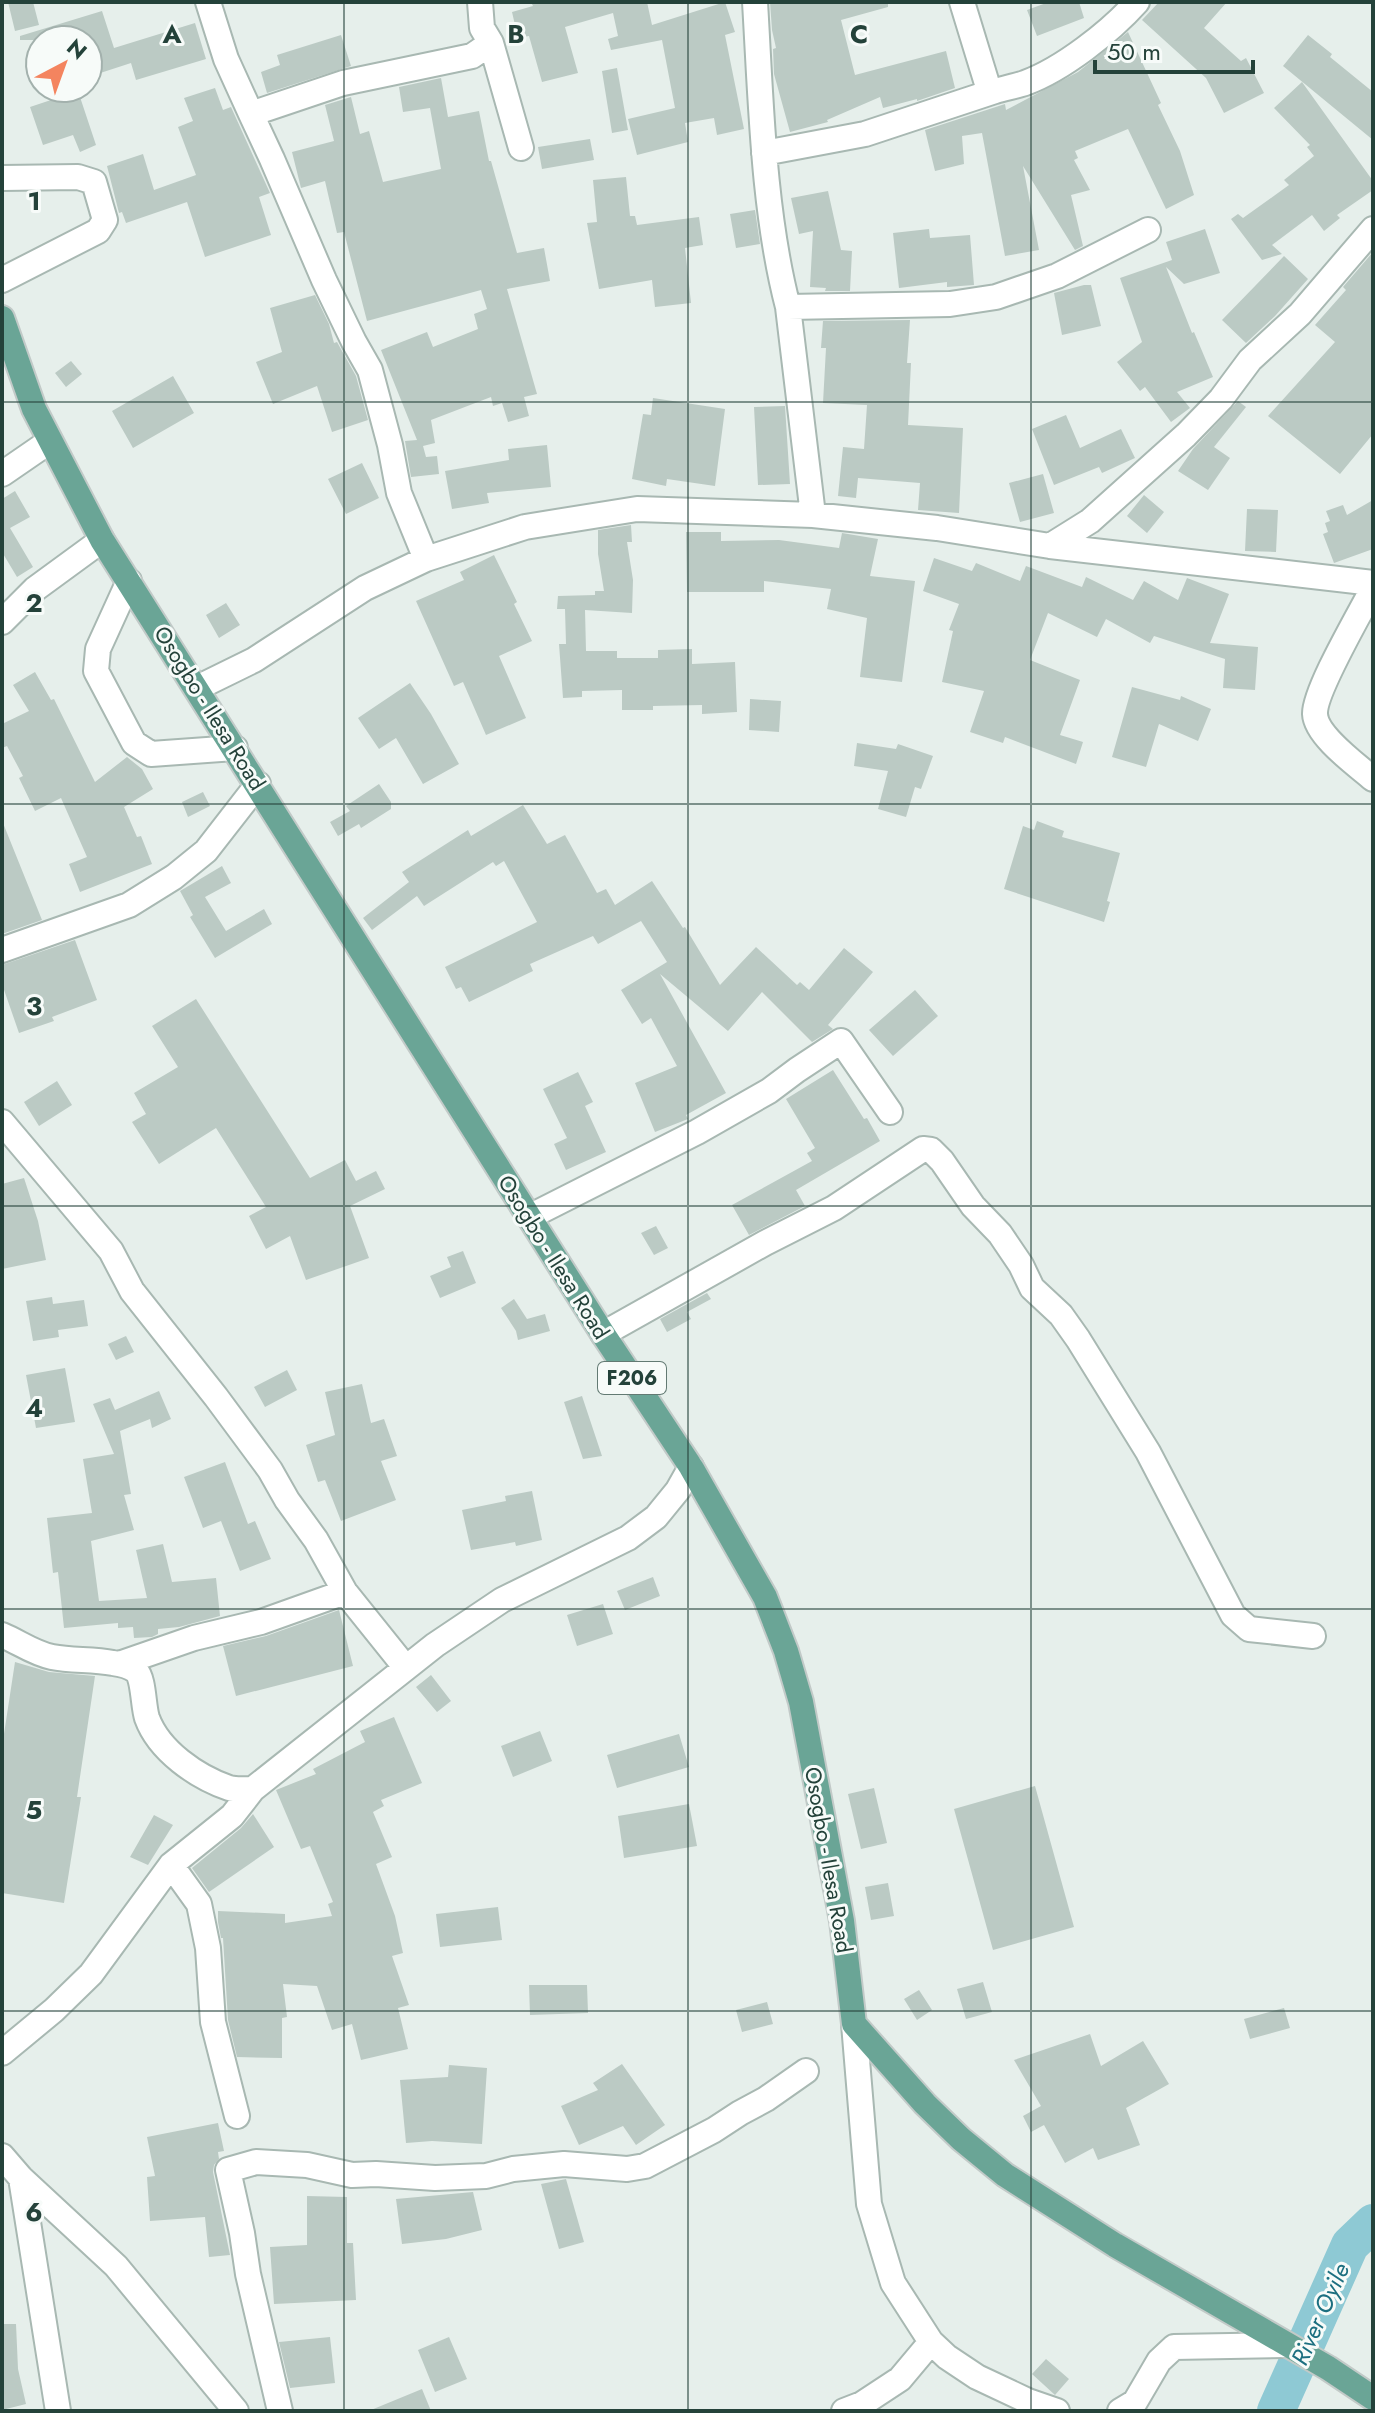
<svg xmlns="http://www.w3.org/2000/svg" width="1375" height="2413" viewBox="0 0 1375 2413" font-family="Jost,sans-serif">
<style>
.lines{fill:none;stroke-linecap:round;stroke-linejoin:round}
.river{stroke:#8ec9d4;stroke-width:38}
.building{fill:#bbcac4}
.minor-casing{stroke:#a8b8b2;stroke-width:28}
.major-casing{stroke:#c2cac8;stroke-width:28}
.minor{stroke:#fff;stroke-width:24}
.major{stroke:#6aa596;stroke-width:24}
.grid{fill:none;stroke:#24423a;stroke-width:2;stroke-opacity:0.55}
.labels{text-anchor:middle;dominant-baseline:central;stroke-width:6;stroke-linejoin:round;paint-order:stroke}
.shield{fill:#f7fbf9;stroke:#637a73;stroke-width:2}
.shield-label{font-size:20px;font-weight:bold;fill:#24423a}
.street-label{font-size:22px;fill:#24423a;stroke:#f7fbf9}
.water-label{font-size:24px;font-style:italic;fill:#1c6f80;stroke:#f7fbf9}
.grid-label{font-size:26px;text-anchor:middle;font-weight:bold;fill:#24423a;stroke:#f7fbf9;stroke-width:6;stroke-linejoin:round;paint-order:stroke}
</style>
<rect width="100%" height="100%" fill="#e6efeb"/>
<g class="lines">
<path class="river" d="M1276,2411L1350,2245L1373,2223"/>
</g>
<path class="building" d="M8,2H33L39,25L15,31Z
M531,2H647L652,25L725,2L735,32L725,35L744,129L717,135L714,118L685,123L688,142L637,155L628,119L675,108L662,40L611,50L608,39L618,36L613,13L565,27L578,73L542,82L529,36L518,38L512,12L533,6Z
M770,2H888V7L841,20L855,75L946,51L955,88L917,101V99L883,108L880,97L827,120L828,122L790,132L774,74L773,49L776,48L772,30Z
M1049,2H1079L1084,18L1037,36L1027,10Z
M1159,2H1227L1204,28L1241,61L1246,58L1264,93L1224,113L1206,78L1142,20Z
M102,11L114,48L195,23L206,59L136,80L131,63L88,77V40H20V36Z
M1128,32L1161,103L1158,105L1180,151L1194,195L1166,209L1128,129L1075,151L1078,158L1074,160L1090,190L1071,195L1083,246L1075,250L1023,166L1039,250L1005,256L982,133L962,136L964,164L935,171L925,130L1005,104L1006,110L1078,72Z
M341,35L351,66L267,93L261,72L280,65L277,55Z
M1308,35L1332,54L1330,57L1373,92V140L1283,66Z
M617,68L628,130L612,133L602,71Z
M441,78L448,117L479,111L489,161H491L517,253L544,248L550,281L507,289L537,394L524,397L529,416L508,422L502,403L493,406L491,397L431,420L435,443L423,446L426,457L437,456L439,474L411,477L405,441L417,440L381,350L427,332L433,347L478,329L474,314L487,309L481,290L367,321L344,232L337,233L325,181L301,188L292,152L334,141L325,105L351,97L360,134L369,131L383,182L441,169L430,108L403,112L399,87Z
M1302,82L1373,181V190L1337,215L1340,218L1324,231L1312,215L1272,245L1282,254L1262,260L1231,219L1238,214L1243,218L1289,185L1284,180L1314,156L1307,147L1310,145L1274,108Z
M215,88L223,110L231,107L270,193L259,197L271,235L205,257L187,202L126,223L122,212L119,213L107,166L143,154L154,190L196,175L178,127L193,121L184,98Z
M78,91L96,145L80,152L73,135L43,145L30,107Z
M590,139L594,160L542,169L538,147Z
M626,177L630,216H635L637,225L699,217L703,245L685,248L691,303L655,307L652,280L599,289L587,223L597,222L593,180Z
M828,191L841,250L852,251L850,291H825L826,288L810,287L813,231L799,234L791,198Z
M755,210L760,244L736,248L730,214Z
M929,229L930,238L970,235L974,285L947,287V282L899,288L893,233Z
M1205,229L1220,273L1184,284L1166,267L1192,333L1194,332L1213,377L1177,392L1190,408L1171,422L1145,387L1140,391L1117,362L1142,342L1120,278L1172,260L1166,242Z
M1373,252V434L1340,474L1268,416L1335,342L1315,325L1346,290L1343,287Z
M1284,256L1308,279L1275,316L1246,343L1222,320Z
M1084,285H1091L1101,326L1062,335L1054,293Z
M315,295L329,324L334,343L337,342L356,376L368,420L332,432L317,386L273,404L256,362L282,352L270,308Z
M910,320L907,363H911L908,425L963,428L959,513L918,510L920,483L858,478L856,498L838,496L843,447L864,449L867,405L823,403L826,348H821L823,321Z
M71,361L82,374L66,387L55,373Z
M173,376L194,413L133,448L112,411Z
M653,398L725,409L715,486L667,479L666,486L632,479L643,414L651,415Z
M1238,401L1246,407L1214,447L1230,458L1208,490L1178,471L1193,449Z
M785,406L790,484L758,485L754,407Z
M1066,415L1080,448L1121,429L1135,458L1102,473L1099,467L1054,485L1032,429Z
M547,445L551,487L487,493L489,503L452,509L445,471L509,460L508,449Z
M362,463L379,498L346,514L328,479Z
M1043,474L1054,513L1020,522L1009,483Z
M15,491L30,517L10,528L33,567L17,577L2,552V499Z
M1144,495L1164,512L1147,533L1127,516Z
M1373,500V549L1334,563L1323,534L1328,532L1325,523L1330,521L1326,511L1343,505L1347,515Z
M1247,509L1278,510L1276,552L1245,551Z
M631,525L632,542H627L633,580L632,613L585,610L586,651H617V658H658V650L692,649V664L735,662L737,712L702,714V705L653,706V710H622V690L582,691V697L563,698L559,644H566L565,609H557L558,596L595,595V591H604L598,554V530Z
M686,532H721V541L779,540L839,548L842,533L878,539L870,576L915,581L902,682L860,677L867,618L827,609L831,589L764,581V592H687Z
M494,555L517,602L514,604L532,641L499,656L526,718L486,735L463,682L454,686L416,601L464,580L460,572Z
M934,558L972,571L976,563L1020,581L1026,566L1082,587L1086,577L1133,600L1144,581L1178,600L1187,578L1229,594L1210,643L1258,647L1255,690L1223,688L1225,659L1154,636L1150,643L1106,619L1097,637L1048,613L1030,660L1080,680L1060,735L1083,742L1076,764L1005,737L1003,743L970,732L984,691L942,682L953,631L949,630L959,604L923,591Z
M226,603L240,625L219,638L206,615Z
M35,672L51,700L54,699L95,782L127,757L142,769L153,789L124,807L137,837L141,836L152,864L80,892L69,864L87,857L61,798L35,811L19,778L23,776L7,746L2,748V724L29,711L13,685Z
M410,683L431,714L459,764L423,784L396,738L379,749L358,718Z
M1132,687L1180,700L1181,696L1211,709L1198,741L1159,724L1146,767L1112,757Z
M750,699L781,701L779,732L749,730Z
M857,743L896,749L898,744L933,756L921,789L915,787L906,817L878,809L888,771L854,766Z
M379,784L391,802V809L361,828L359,824L338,836L330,822L350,811L346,806Z
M203,792L210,806L188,817L182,802Z
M523,805L547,844L565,835L597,893L606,889L615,905L652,881L683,928L685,927L720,985L756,947L797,985L800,982L809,990L844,948L873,972L828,1025L833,1029L812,1042L762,992L728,1031L660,974L726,1093L686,1115L688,1119L655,1132L635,1083L677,1066L651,1018L642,1024L621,990L667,962L641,921L598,944L593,936L530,964L533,971L469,1002L461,987L456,989L445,967L537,922L504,861L496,866L493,862L424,906L417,896L372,930L363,918L409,882L402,872L468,830L471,836Z
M1037,821L1064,831L1062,837L1120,853L1107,901L1110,902L1104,922L1004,889L1023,826L1034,830Z
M3,823L42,920L2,934V824Z
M222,866L231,883L205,897L226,931L264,909L272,924L215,958L190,917L193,915L180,891Z
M75,940L97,1000L52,1017L54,1021L19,1033L2,984V965Z
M915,990L938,1016L893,1056L869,1030Z
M196,999L310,1178L345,1160L356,1181L376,1171L385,1189L350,1206L369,1258L306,1280L290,1236L266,1249L249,1216L266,1207L216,1128L159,1164L132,1122L146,1114L134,1093L178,1067L152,1026Z
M833,1070L864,1119L867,1118L880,1141L796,1190L805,1206L749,1235L732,1205L812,1161L807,1153L815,1148L786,1099Z
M578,1072L593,1102L585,1106L606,1152L566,1170L554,1144L567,1138L543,1089Z
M57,1081L72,1105L39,1126L24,1102Z
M24,1178L38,1221L46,1260L2,1269V1184Z
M656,1226L668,1248L654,1255L641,1233Z
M463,1251L476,1283L440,1298L430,1276L451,1267L447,1257Z
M707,1293L711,1299L687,1312L691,1319L667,1332L660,1319Z
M52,1297L53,1304L84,1300L88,1326L58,1330L59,1337L33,1341L26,1301Z
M514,1299L527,1319L545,1314L550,1331L518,1340L516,1331L501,1308Z
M126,1336L134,1352L116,1360L108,1344Z
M65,1368L75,1422L36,1428L26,1375Z
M287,1370L297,1390L265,1407L254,1387Z
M362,1384L371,1423L384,1419L397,1456L381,1461L396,1500L341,1521L325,1480L318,1482L306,1445L335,1435L325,1392Z
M159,1391L171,1419L152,1428L150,1419L120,1431L131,1494L124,1495L134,1530L91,1541L99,1601L147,1598L136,1550L163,1544L172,1582L216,1578L220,1616L179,1627L158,1629V1634L152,1637L134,1638L133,1627L118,1628V1623L64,1628L58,1572L53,1573L47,1518L92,1513L83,1459L114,1454L93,1404L110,1398L115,1410Z
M582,1396L602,1456L583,1459L564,1402Z
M225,1462L248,1524L255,1521L271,1559L240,1571L221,1521L203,1528L184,1477Z
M532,1491L542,1540L516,1546L515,1542L471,1550L462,1510L506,1501L505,1496Z
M653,1577L660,1596L625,1610L617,1591Z
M603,1604L613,1634L577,1646L567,1615Z
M339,1610L353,1666L236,1696L223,1646L266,1636Z
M15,1662L49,1672L95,1676L77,1797H81L64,1903L2,1893V1747Z
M431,1675L451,1701L437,1712L416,1687Z
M394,1717L422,1783L381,1800L384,1806L373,1812L392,1857L376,1864L395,1916L403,1953L392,1956L409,2005L398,2008L408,2049L361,2060L352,2024L332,2030L317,1986L283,1984L287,2017L282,2018V2058L237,2057L228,2020L223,1938H221L218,1922V1911L285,1914V1923L332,1916L328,1904L333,1902L310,1846L301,1849L276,1790L316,1774L313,1769L365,1742L360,1731Z
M540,1731L552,1761L513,1777L501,1746Z
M679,1734L689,1767L617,1788L607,1755Z
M1035,1786L1074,1927L993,1950L954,1809Z
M874,1788L887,1843L861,1849L848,1794Z
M689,1804L697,1846L624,1858L618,1816Z
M253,1814L274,1847L209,1892L192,1868L241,1828Z
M154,1815L173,1825L148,1865L130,1857Z
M888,1883L894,1916L871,1920L865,1887Z
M498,1907L502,1940L440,1947L436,1914Z
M983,1982L992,2012L966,2019L957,1989Z
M529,1985H587L588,2013L530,2015Z
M919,1990L932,2010L917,2020L904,1999Z
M767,2002L773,2024L742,2032L736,2010Z
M1284,2008L1290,2028L1250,2039L1244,2019Z
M1090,2034L1101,2066L1143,2041L1169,2084L1126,2108L1140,2145L1098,2160L1093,2148L1065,2163L1044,2125L1031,2132L1023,2116L1041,2106L1014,2060Z
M622,2064L665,2125L636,2145L623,2126L579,2145L561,2106L598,2090L593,2083Z
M449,2065L487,2068L482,2144L432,2141L406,2143L400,2080L448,2077Z
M218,2123L224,2151L218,2152L219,2159L214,2165L213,2172L230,2255L209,2257L205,2217L150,2221L147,2177L155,2176L147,2137Z
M566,2179L584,2242L559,2249L541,2184Z
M473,2192L482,2230L446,2239L402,2244L396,2199Z
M307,2196L347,2197V2243H353L356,2300L274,2304L270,2247L307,2245Z
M2,2324H16L18,2369L26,2404L2,2410Z
M330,2337L335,2383L290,2388L279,2342Z
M449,2337L467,2379L435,2392L418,2350Z
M1046,2359L1069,2379L1055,2395L1032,2374Z
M422,2389L431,2411H371V2410Z"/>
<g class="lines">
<g class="minor-casing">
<path id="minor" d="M208,2L226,59L251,114L272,159L324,280L354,342L370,370L390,445L399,493L426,559
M480,2L482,28L491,43L521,148
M755,2C761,101 763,211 788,307L813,515
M962,2L988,87L995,91C1005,88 1016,86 1025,83C1063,69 1110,32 1137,2
M251,114L343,83L472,56L491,43
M764,153L865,134L995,91
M2,178L78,177L94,182L105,220L98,231L2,280
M788,307L950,304L996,297L1057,276L1148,230
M2,474L50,441
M1050,546L1090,521L1186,435L1221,399L1250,360L1300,314L1373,229
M129,581L98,649L96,671L134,743L151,754L235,748
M1373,588C1361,612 1314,691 1315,714C1316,736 1357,765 1373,779
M2,622L35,589L102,540
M197,688L254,660L365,588L426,559L525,527L637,509L813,515L937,528L1050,546L1373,583
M2,950L129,905L174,877L206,851L258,784
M2,1122L111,1251L132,1291L216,1397L270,1470L287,1500L316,1540L345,1592L406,1668
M529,1217L697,1132L769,1091L797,1070L841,1041L890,1112
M603,1334L765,1243L834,1208L923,1149L931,1150L942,1161L973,1206L1000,1234L1021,1265L1032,1288L1061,1315L1078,1339L1148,1452L1233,1615L1249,1629L1313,1636
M2,1635C19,1642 33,1653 52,1657C72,1661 92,1659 113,1663C120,1664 130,1666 136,1671C144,1679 143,1706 147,1718C159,1751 197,1777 229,1788C236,1790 245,1789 253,1789
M119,1664L194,1638L261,1622L345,1592
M171,1865L199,1904L208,1948L213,2022L237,2116
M854,2024L869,2204L893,2283L931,2342L947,2357L977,2377L1028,2401L1057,2411
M2,2053L54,2010L91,1974L171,1865L232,1816L253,1789L435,1645L502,1600L628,1538L656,1517L678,1490L691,1467
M2,2156L21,2178L116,2266L236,2411
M21,2178L58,2411
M280,2411L248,2274L242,2233L228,2170L256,2162L307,2165L352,2175L376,2174L435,2178L486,2176L513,2169L564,2164L627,2169L645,2166L714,2130L740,2113L766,2099L806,2071
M844,2411L862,2404L900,2379L931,2342
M1120,2411L1135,2402L1159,2361L1174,2347L1286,2345"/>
</g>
<g class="major-casing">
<path id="major" d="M2,318L34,409L102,540L603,1334L691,1467L765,1597L786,1651L801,1702L842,1921L854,2024L925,2104L961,2139L1005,2175L1115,2245L1328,2368L1373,2398"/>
</g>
<use href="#minor" class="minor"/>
<use href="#major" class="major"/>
</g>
<path class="grid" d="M344,2V2411M688,2V2411M1031,2V2411M2,402H1373M2,804H1373M2,1206H1373M2,1609H1373M2,2011H1373"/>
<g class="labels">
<rect class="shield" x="598" y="1362" width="68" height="32" rx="6"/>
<g class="shield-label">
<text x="632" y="1378">F206</text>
</g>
<g class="street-label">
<text transform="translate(210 708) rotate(58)">Osogbo - Ilesa Road</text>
<text transform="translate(554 1257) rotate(58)">Osogbo - Ilesa Road</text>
<text transform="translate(829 1860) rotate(80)">Osogbo - Ilesa Road</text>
</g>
<g class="water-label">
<text transform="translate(1320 2314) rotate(-66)">River Oyile</text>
</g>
</g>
<g class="grid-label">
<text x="172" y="43">A</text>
<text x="516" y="43">B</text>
<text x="859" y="43">C</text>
<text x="34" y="210">1</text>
<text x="34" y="612">2</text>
<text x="34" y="1015">3</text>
<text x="34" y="1417">4</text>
<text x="34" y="1819">5</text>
<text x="34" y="2221">6</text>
</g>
<rect width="1375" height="2413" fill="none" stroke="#24423a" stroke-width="8"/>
<g transform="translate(64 64) rotate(41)"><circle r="38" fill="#f7fbf9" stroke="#a3b1ad" stroke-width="2"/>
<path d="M0-6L14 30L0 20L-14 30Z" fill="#f4845f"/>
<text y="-12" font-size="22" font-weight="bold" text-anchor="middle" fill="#24423a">N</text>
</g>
<path d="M1095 60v12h158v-12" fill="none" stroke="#24423a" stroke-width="4"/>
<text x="1107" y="60" font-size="24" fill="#24423a" stroke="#f7fbf9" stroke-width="6" paint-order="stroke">50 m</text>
</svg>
